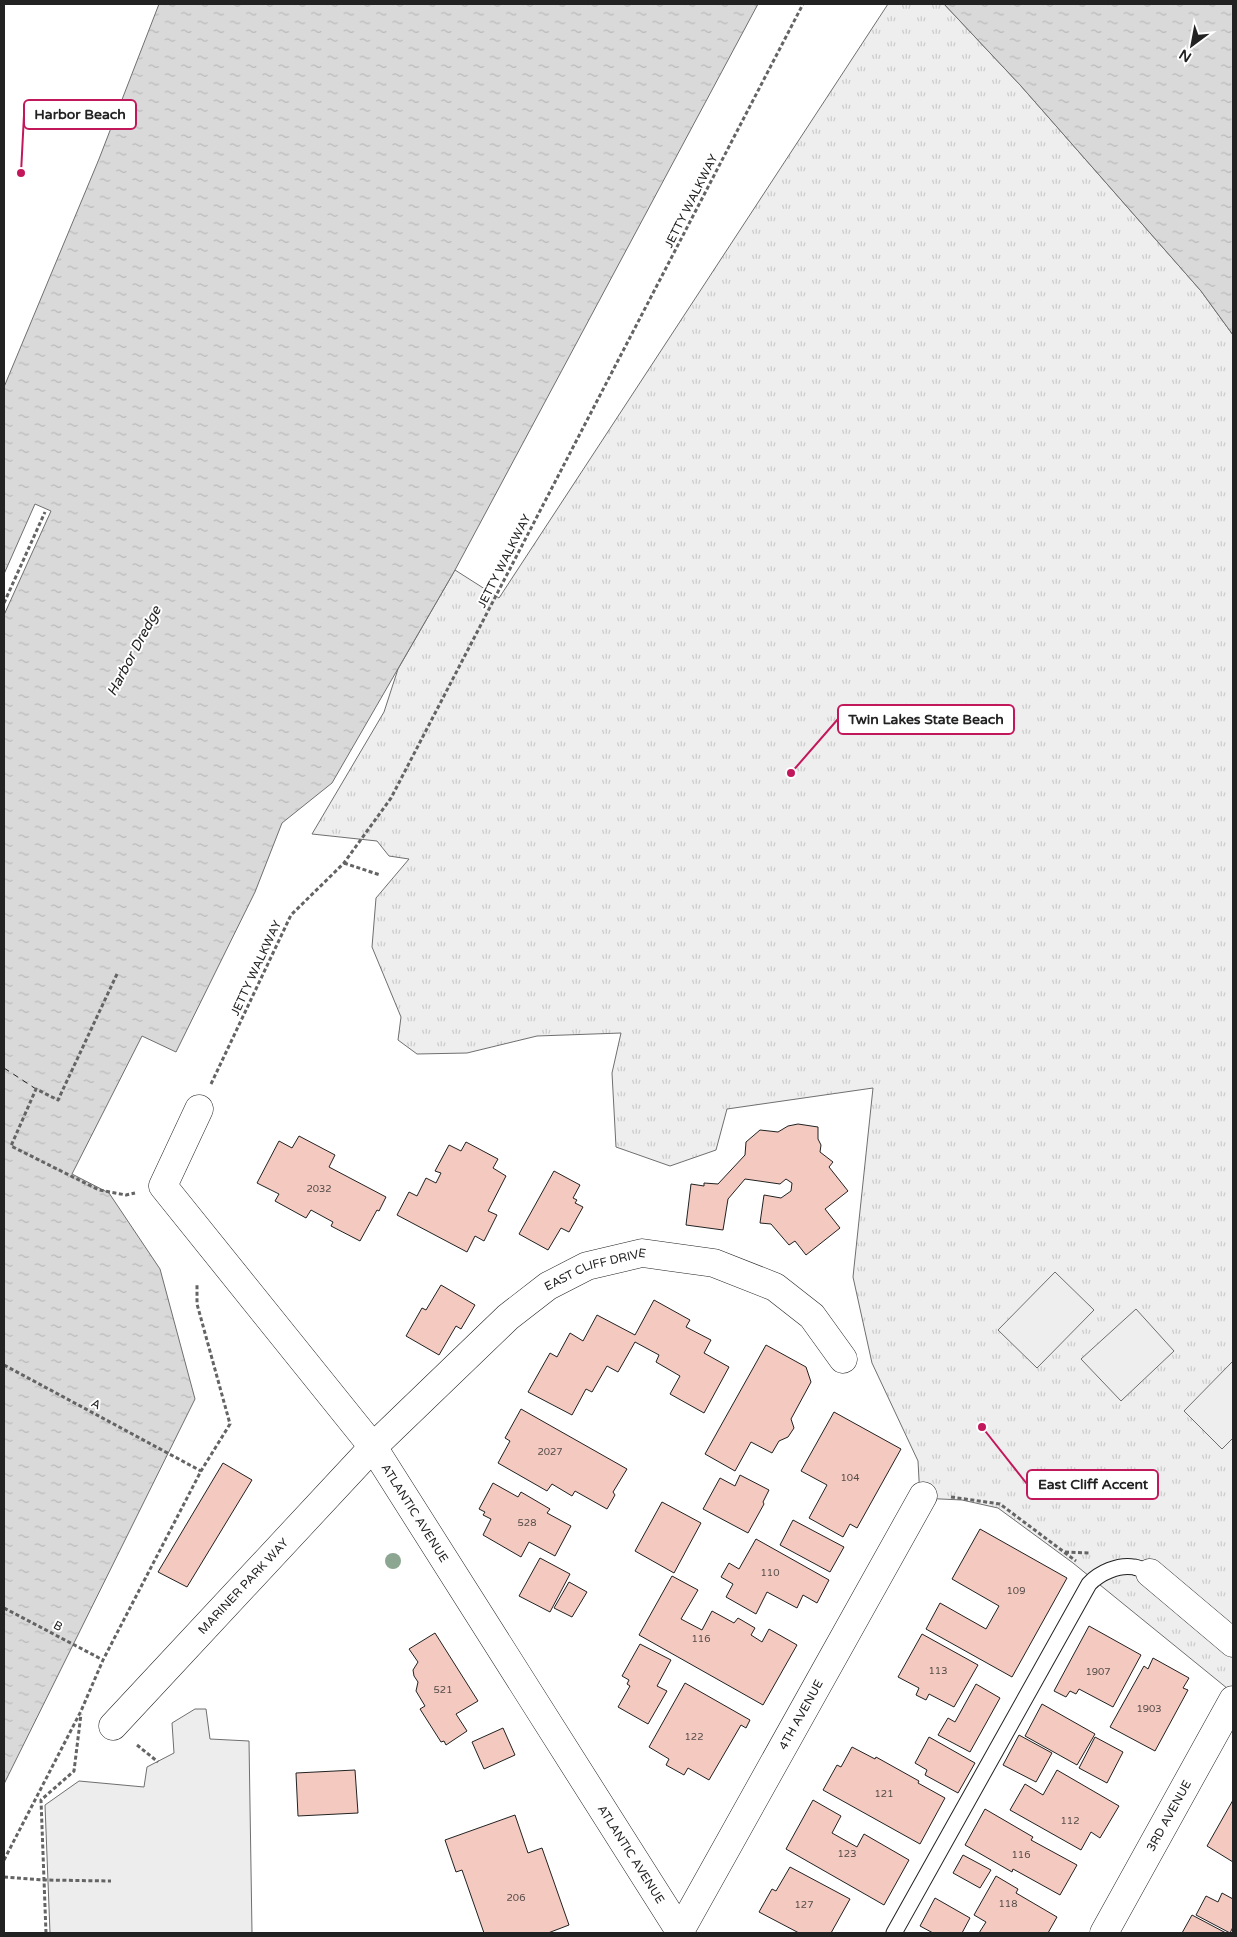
<svg xmlns="http://www.w3.org/2000/svg" width="1237" height="1937" viewBox="0 0 1237 1937" font-family="'Varela Round',sans-serif">
<style>
.park{fill:url(#park-tufts);stroke:#6f6f6f}
.pitch{fill:#eee;stroke:#6f6f6f}
.parking{fill:#ededed;stroke:#6f6f6f}
.water{fill:url(#water-ripples);stroke:#6f6f6f}
.pier{fill:#fff;stroke:#6f6f6f}
.lines{fill:none;stroke-linecap:round;stroke-linejoin:round}
.ferry{stroke:#222;stroke-width:1;stroke-dasharray:6 5;stroke-linecap:butt}
.building{fill:#f3c9c0;stroke:#222}
.lane-casing{stroke:#222;stroke-width:17}
.street-casing{stroke:#222;stroke-width:29}
.path{stroke:#646464;stroke-width:3;stroke-dasharray:4 2.5;stroke-linecap:butt}
.lane{stroke:#fff;stroke-width:15}
.street{stroke:#fff;stroke-width:28}
.tree{fill:#8da692}
.labels{text-anchor:middle;dominant-baseline:central;stroke-width:4;stroke-linejoin:round;paint-order:stroke}
.number-label{font-size:10px;fill:#564c4a}
.street-label{font-size:12px;fill:#222;stroke:#fff}
.water-label{font-size:14px;font-style:italic;fill:#222;stroke:#fff}
.leader{fill:none;stroke:#c2185b;stroke-width:2}
.callout-dot{fill:#c2185b;stroke:#fff;stroke-width:2}
.callout{fill:#fff;stroke:#c2185b;stroke-width:2}
.callout-label{font-size:14px;text-anchor:middle;font-weight:bold;fill:#222}
</style>
<defs>
<pattern id="park-tufts" width="24" height="20" patternUnits="userSpaceOnUse" patternTransform="scale(1.25)"><rect width="24" height="20" fill="#eee"/><path d="M3 7l-1-3M5 7V3M7 7l1-3M15 17l-1-3M17 17v-4M19 17l1-3" fill="none" stroke="#ccc"/></pattern>
<pattern id="water-ripples" width="26" height="14" patternUnits="userSpaceOnUse" patternTransform="scale(1.25)"><rect width="26" height="14" fill="#d9d9d9"/><path d="M2 4q2-2 4 0t4 0M15 11q2-2 4 0t4 0" fill="none" stroke="#bababa"/></pattern>
</defs>
<rect width="100%" height="100%" fill="#fff"/>
<path class="park" d="M888,4H944L1021,86L1201,291L1233,335V1693L1073,1563L998,1508L962,1500L920,1498L918,1461L872,1363L853,1277L873,1088L727,1109L716,1150L670,1166L616,1147L612,1073L621,1033L537,1036L467,1053L417,1054L398,1040L401,1017L372,947L376,898L409,859L389,856L377,841L312,834L384,712L398,669L455,570L499,598Z"/>
<path class="pitch" d="M1055,1272L1094,1310L1037,1368L998,1330Z
M1136,1309L1174,1351L1121,1401L1081,1359Z
M1233,1361V1438L1222,1449L1184,1411Z"/>
<path class="parking" d="M195,1709H206L210,1739L249,1741L252,1933H50L45,1805L79,1781L144,1787L147,1767L174,1753L172,1723Z"/>
<path class="water" d="M159,4H758L455,570L332,783L282,823L255,892L176,1052L142,1036L72,1174L109,1193L160,1269L195,1399L4,1784V387L99,159Z
M944,4H1233V335L1201,291L1021,86Z"/>
<path class="pier" d="M35,504L51,511L4,615V574Z"/>
<g class="lines">
<path class="ferry" d="M4,1068L36,1089"/>
</g>
<path class="building" d="M798,1124L818,1127V1139L821,1145L820,1152L833,1162L829,1167L848,1191L825,1209L840,1228L806,1255L795,1241L789,1245L771,1224L760,1223L764,1195L781,1198L791,1191L792,1183L786,1179L780,1184L745,1179L728,1199L723,1230L686,1225L691,1184L704,1186V1183L718,1184L745,1155L746,1142L760,1130L778,1132L788,1126Z
M299,1136L335,1155L329,1167L386,1197L379,1211L377,1210L360,1241L331,1226L333,1222L311,1210L306,1218L275,1201L279,1194L257,1183L279,1141L292,1148Z
M466,1142L498,1159L493,1168L506,1176L488,1211L497,1215L484,1241L475,1236L467,1252L397,1215L409,1192L417,1196L426,1178L436,1183L441,1173L435,1171L449,1145L461,1151Z
M554,1171L580,1185L573,1198L577,1200L575,1203L583,1207L569,1232L561,1228L548,1250L519,1234Z
M441,1285L475,1305L461,1329L456,1326L439,1355L406,1336L422,1308L426,1310Z
M654,1300L690,1320L686,1327L711,1340L704,1353L729,1367L704,1413L670,1394L680,1376L656,1362L659,1355L635,1342L618,1372L607,1366L592,1392L586,1389L572,1415L528,1392L550,1353L557,1357L570,1333L583,1341L597,1315L635,1335Z
M766,1345L806,1367L811,1382L791,1419L794,1428L788,1437L779,1441L772,1453L751,1442L735,1471L705,1454Z
M521,1409L627,1469L613,1492L615,1495L607,1509L575,1491L572,1496L552,1484L547,1491L498,1463L510,1441L505,1438Z
M834,1412L901,1449L857,1528L850,1524L843,1537L809,1518L827,1485L801,1471Z
M223,1463L252,1480L187,1587L158,1572Z
M740,1475L769,1490L763,1502L764,1504L748,1533L703,1509L720,1478L735,1486Z
M493,1483L518,1497L521,1492L550,1509L547,1513L571,1526L555,1556L529,1542L521,1557L483,1535L491,1519L483,1515L485,1512L479,1509Z
M662,1502L701,1523L674,1573L635,1551Z
M793,1520L844,1547L830,1572L780,1545Z
M980,1529L1067,1578L1012,1677L926,1629L940,1603L986,1629L999,1606L952,1579Z
M756,1539L829,1580L817,1603L803,1595L797,1608L767,1592L756,1614L726,1597L733,1584L721,1577L729,1563L739,1569Z
M540,1558L570,1574L550,1612L519,1596Z
M672,1576L698,1590L681,1619L702,1630L712,1611L734,1623L738,1618L755,1628L751,1635L762,1642L769,1629L797,1645L763,1705L639,1635Z
M569,1582L587,1592L572,1617L554,1608Z
M1089,1626L1141,1655L1113,1707L1079,1689L1076,1694L1070,1691L1066,1697L1054,1691Z
M435,1633L478,1701L456,1714L467,1731L446,1745L444,1741L441,1742L420,1709L425,1706L416,1691L418,1682L414,1676L413,1670L418,1662L409,1649Z
M922,1634L978,1665L954,1707L929,1694L926,1700L916,1695L919,1688L898,1677Z
M640,1644L671,1660L657,1686L667,1691L648,1724L618,1707L630,1686L627,1684L629,1680L622,1676Z
M1153,1658L1189,1678L1183,1688L1188,1690L1155,1751L1110,1727L1144,1666L1148,1669Z
M685,1683L750,1720L746,1728L741,1725L709,1780L688,1768L684,1775L666,1765L669,1759L649,1747Z
M976,1684L1000,1698L970,1752L938,1735L948,1718L955,1722Z
M1042,1704L1095,1734L1077,1765L1025,1736Z
M503,1728L515,1755L484,1769L472,1742Z
M1019,1735L1052,1753L1036,1782L1003,1765Z
M929,1737L975,1763L958,1793L925,1775L927,1770L915,1763Z
M1095,1737L1123,1752L1107,1783L1079,1768Z
M852,1747L875,1759L876,1757L919,1781L918,1783L945,1798L920,1844L823,1790L837,1765L841,1767Z
M355,1770L358,1813L298,1816L296,1773Z
M1057,1770L1119,1806L1100,1838L1091,1832L1081,1850L1010,1810L1025,1784L1043,1795Z
M813,1800L841,1816L832,1833L857,1847L864,1834L909,1860L884,1905L786,1849Z
M1233,1800V1862L1207,1846Z
M985,1809L1033,1837L1031,1840L1077,1865L1060,1895L1013,1869L1012,1872L965,1845Z
M515,1815L528,1853L542,1848L569,1925L548,1933H484L462,1870L456,1872L445,1840Z
M963,1855L991,1870L980,1888L953,1873Z
M790,1867L850,1899L831,1933H799L759,1912L772,1889L776,1891Z
M996,1876L1018,1889L1016,1893L1057,1917L1048,1933H979L986,1922L974,1915Z
M1222,1893L1233,1899V1927L1230,1933L1196,1915L1206,1896L1218,1902Z
M935,1898L970,1918L962,1933H933L920,1926Z
M1192,1915L1226,1933H1182Z"/>
<g class="lines">
<g class="lane-casing">
<path id="lane" d="M894,1933L1089,1584C1099,1573 1119,1564 1134,1567C1140,1568 1145,1571 1150,1573"/>
</g>
<g class="street-casing">
<g id="street">
<path id="s1" d="M199,1109L163,1186L373,1447L681,1933"/>
<path d="M1150,1573L1233,1643"/>
<path id="s2" d="M113,1726L373,1447L508,1317L548,1286L587,1266L642,1253L714,1263L775,1287L812,1316L843,1359"/>
<path id="s3" d="M679,1933L923,1496"/>
<path id="s4" d="M1104,1933L1233,1700"/>
</g>
</g>
<path class="path" d="M4,603L45,512
M344,863L380,875
M117,974L58,1100L36,1089L11,1146L99,1190L126,1195L135,1193
M211,1084L291,915L344,863L391,798L803,4
M4,1365L201,1471
M951,1497L1000,1504L1076,1561
M1065,1552L1089,1553
M4,1608L103,1660
M137,1745L158,1762
M4,1860L81,1711L103,1660L201,1471L230,1424L197,1304V1284
M4,1877L44,1880L111,1881
M46,1933L41,1800L74,1771L81,1714"/>
<use href="#lane" class="lane"/>
<use href="#street" class="street"/>
</g>
<circle class="tree" cx="393" cy="1561" r="8"/>
<g class="labels">
<g class="number-label">
<text x="319" y="1189">2032</text>
<text x="550" y="1452">2027</text>
<text x="850" y="1478">104</text>
<text x="527" y="1523">528</text>
<text x="770" y="1573">110</text>
<text x="1016" y="1591">109</text>
<text x="701" y="1639">116</text>
<text x="938" y="1671">113</text>
<text x="1098" y="1672">1907</text>
<text x="443" y="1690">521</text>
<text x="1149" y="1709">1903</text>
<text x="694" y="1737">122</text>
<text x="884" y="1794">121</text>
<text x="1070" y="1821">112</text>
<text x="847" y="1854">123</text>
<text x="1021" y="1855">116</text>
<text x="516" y="1898">206</text>
<text x="1008" y="1904">118</text>
<text x="804" y="1905">127</text>
</g>
<g class="street-label">
<text transform="translate(691 201) rotate(-63)">JETTY WALKWAY</text>
<text transform="translate(504 561) rotate(-63)">JETTY WALKWAY</text>
<text transform="translate(256 968) rotate(-65)">JETTY WALKWAY</text>
<text stroke="none"><textPath href="#s2" startOffset="670">EAST CLIFF DRIVE</textPath></text>
<text transform="translate(96 1404) rotate(28)">A</text>
<text stroke="none"><textPath href="#s1" startOffset="498">ATLANTIC AVENUE</textPath></text>
<text stroke="none"><textPath href="#s2" startOffset="191">MARINER PARK WAY</textPath></text>
<text transform="translate(58 1626) rotate(28)">B</text>
<text stroke="none"><textPath href="#s3" startOffset="250">4TH AVENUE</textPath></text>
<text stroke="none"><textPath href="#s4" startOffset="134">3RD AVENUE</textPath></text>
<text stroke="none"><textPath href="#s1" startOffset="902">ATLANTIC AVENUE</textPath></text>
</g>
<g class="water-label">
<text transform="translate(134 651) rotate(-62)">Harbor Dredge</text>
</g>
</g>
<path class="leader" d="M21 173L24 115M791 773L838 719M982 1427L1027 1484"/>
<g class="callout-dot">
<circle cx="21" cy="173" r="5"/>
<circle cx="791" cy="773" r="5"/>
<circle cx="982" cy="1427" r="5"/>
</g>
<g class="callout">
<rect x="24" y="100" width="112" height="29" rx="5"/>
<rect x="838" y="705" width="176" height="29" rx="5"/>
<rect x="1027" y="1470" width="131" height="29" rx="5"/>
</g>
<g class="callout-label">
<text x="80" y="119">Harbor Beach</text>
<text x="926" y="724">Twin Lakes State Beach</text>
<text x="1093" y="1489">East Cliff Accent</text>
</g>
<rect width="1237" height="1937" fill="none" stroke="#222222" stroke-width="10"/>
<g transform="translate(1192 45) rotate(212)" stroke="#ffffff" stroke-width="4" paint-order="stroke">
<path d="M0-4L9 19L0 12L-9 19Z" fill="#222222"/>
<text y="-8" font-size="14" font-weight="bold" text-anchor="middle" fill="#222222">N</text>
</g>
</svg>
